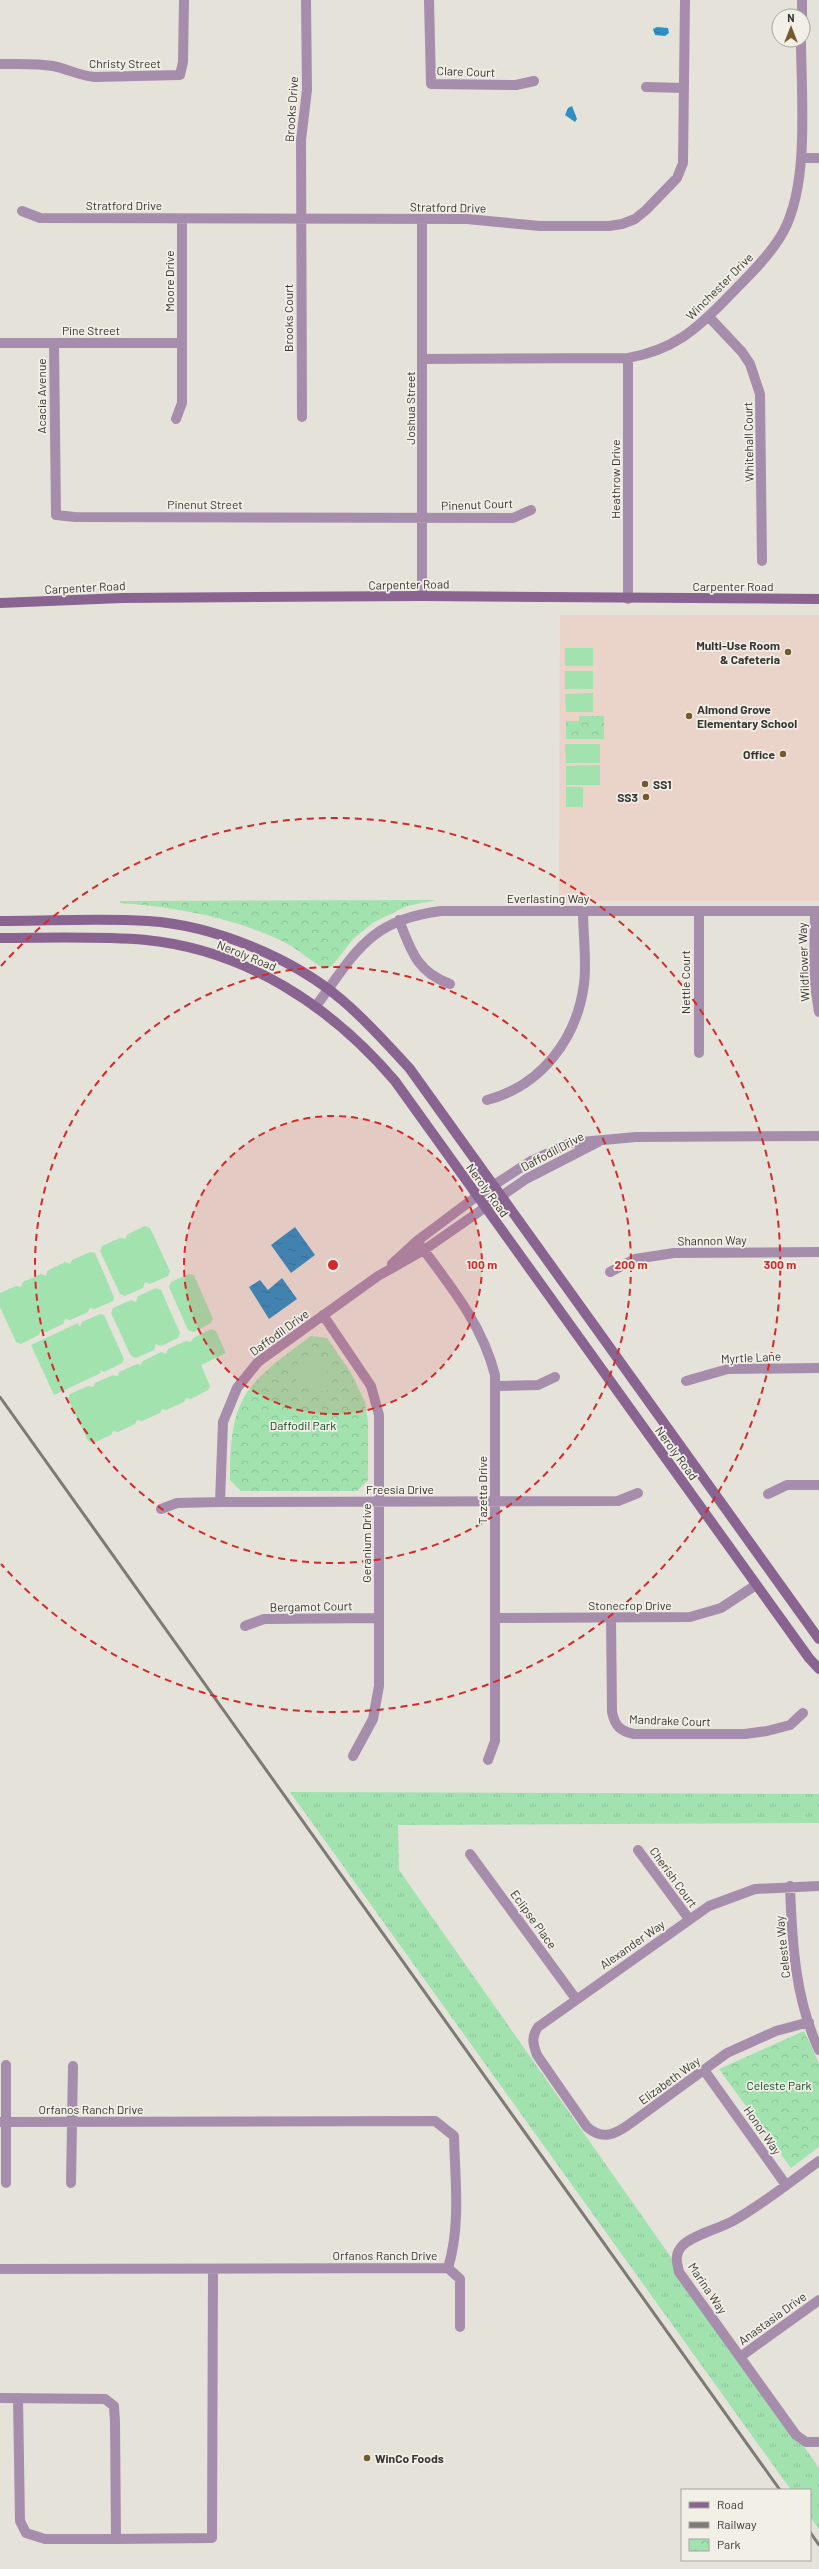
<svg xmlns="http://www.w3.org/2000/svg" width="819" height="2569" viewBox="0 0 819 2569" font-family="Barlow,sans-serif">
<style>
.education{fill:#ead3c8}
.grass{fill:url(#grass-tufts)}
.park{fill:url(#park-crowns)}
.pitch{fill:#a1e2af}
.water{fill:url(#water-ripples)}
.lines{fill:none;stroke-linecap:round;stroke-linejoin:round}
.street{stroke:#a78dac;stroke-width:10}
.secondary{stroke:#896491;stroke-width:10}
.rail{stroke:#7c7a75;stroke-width:3}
.ring{fill:none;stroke:#d62828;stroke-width:2;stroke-dasharray:7 5}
.poi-dot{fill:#745a2c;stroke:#f2efe7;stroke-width:1.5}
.labels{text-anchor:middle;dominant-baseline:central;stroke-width:3.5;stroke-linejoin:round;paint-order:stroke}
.street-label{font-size:12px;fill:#373532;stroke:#f2efe7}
.poi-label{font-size:12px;font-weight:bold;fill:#373532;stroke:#f2efe7;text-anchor:end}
.park-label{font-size:12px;fill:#0d4923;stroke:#f2efe7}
.centre{fill:#d62828;stroke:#f2efe7;stroke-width:2}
.ring-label{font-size:12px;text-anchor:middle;font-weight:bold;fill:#d62828;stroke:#f2efe7;stroke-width:3.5;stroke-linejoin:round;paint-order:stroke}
</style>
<defs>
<pattern id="grass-tufts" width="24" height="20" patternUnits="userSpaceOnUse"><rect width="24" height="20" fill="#a1e2af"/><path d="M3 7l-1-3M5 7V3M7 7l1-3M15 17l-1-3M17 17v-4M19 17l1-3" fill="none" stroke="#8bc297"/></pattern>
<pattern id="park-crowns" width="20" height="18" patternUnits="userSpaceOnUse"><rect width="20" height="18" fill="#a1e2af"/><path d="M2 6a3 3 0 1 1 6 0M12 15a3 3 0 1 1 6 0" fill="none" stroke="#8bc297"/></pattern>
<pattern id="water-ripples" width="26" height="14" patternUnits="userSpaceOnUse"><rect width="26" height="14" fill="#2d8fc4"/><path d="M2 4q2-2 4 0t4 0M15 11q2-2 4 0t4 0" fill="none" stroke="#2776a0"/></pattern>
</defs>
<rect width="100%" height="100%" fill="#e5e2da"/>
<path class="education" d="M560,615H819V901H559Z"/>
<path class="grass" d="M290,1792L819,1794V1823L398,1825L399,1870L819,2468V2529L810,2517V2490H791Z"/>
<path class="park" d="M579,716H604V739H566V721H579Z
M437,900L407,906L374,922L353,939L332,966L324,969C311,961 299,950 286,943C240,919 172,906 120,903V901Z
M311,1336L327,1338L351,1373L365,1402L368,1422V1480L357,1491H241L230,1480C230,1395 245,1385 311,1336Z
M804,2031L819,2063V2147L791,2168L719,2069Z"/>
<path class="pitch" d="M565,648H593V666H565Z
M565,671H593V689H565Z
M593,693V712H566L565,694Z
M565,744H600V763H566Z
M600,765V785H566V766Z
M566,787H583V807H566Z
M145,1226L150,1228L170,1271L168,1276L150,1284L145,1282L143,1288L125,1296L120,1294L100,1251L102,1246L120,1238L125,1239L128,1234Z
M90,1252L95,1253L114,1297L113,1301L95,1309L90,1308L88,1312L70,1320L65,1319L63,1324L46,1332L41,1331L39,1335L21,1344L16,1342L0,1307V1293L16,1286L21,1287L23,1282L41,1274L46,1276L47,1271L65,1262L70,1264L72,1260Z
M189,1274L194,1275L213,1319L211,1323L194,1332L188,1330L169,1287L171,1282Z
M156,1288L161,1290L180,1333L178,1338L161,1346L156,1344L154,1350L136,1358L131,1356L111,1313L113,1308L131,1300L136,1302L138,1296Z
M100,1314L104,1315L124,1359L122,1363L104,1372L100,1370L101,1373L54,1395L31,1345L78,1323L80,1327L82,1322Z
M211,1329L216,1331L226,1353L201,1365L210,1386L208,1390L191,1399L186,1398L184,1402L166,1410L162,1409L160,1413L142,1421L137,1420L135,1424L118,1432L113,1431L111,1435L93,1443L88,1441L68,1399L70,1394L88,1386L93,1387L95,1383L113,1375L118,1376L119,1372L137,1364L141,1365L143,1361L161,1352L166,1354L168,1349L186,1341L191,1342L193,1338Z
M316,1361C331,1366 329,1379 327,1392L295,1387C298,1373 300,1362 316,1361Z"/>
<path class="water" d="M657,27L668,28L669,33L665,36L655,35L653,29Z
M572,106L577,119L575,122L565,115L568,108Z
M295,1227L315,1255L291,1273L271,1245Z
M282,1278L297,1299L269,1319L249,1287L260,1280L268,1290Z"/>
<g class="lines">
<path class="street" d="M429,0L431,84L516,85L534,81
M802,16V0
M0,64C18,64 36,63 53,66C68,69 80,76 95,77L180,75L183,62L184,0
M646,87L684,88
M801,158H819
M22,211L40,218L467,219L540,226H609L622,224L635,219L646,210L677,178L683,163L685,0
M709,317L742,352L750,364L760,394L762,561
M0,343H182
M54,343L56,515L75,517L513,518L531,510
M628,358V599
M423,359L628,358C673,350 696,330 727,298C745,279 765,261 779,239C811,191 801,98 801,40
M302,417L301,140L307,90L306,0
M176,419L182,403V219
M422,596V219
M815,911L814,979L819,1012
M699,912V1053
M399,920C411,951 417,972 450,984
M316,1006C356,952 369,920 441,911H819
M487,1100C541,1086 577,1039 584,984C587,961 583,935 583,911
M417,1241C448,1283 482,1323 495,1375V1741L488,1760
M392,1264L417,1241L477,1196L531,1161L570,1143L636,1137L819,1136
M610,1272L635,1259L674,1253L819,1252
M323,1315L371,1386L379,1415V1686L373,1719L353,1756
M686,1381L728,1369L819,1368
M495,1386L538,1385L555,1377
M768,1494L787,1485H819
M220,1502L223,1422L237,1388L258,1362L378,1276L424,1250L526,1179L598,1142
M161,1509L177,1503L220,1502L618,1501L638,1493
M496,1618L690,1617L721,1608L756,1585
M611,1618L612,1712C615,1726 620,1731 634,1734H745L767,1731L790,1725L803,1713
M245,1626L264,1619L379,1618
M638,1850L689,1919
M470,1854L576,1999
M790,1886C792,1942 795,1999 819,2050
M809,2022L776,2031L727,2053L631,2123C616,2134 603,2141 587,2127L537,2055C533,2044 531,2037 538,2027L709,1906L755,1889L819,1886
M6,2065V2183
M704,2070L786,2185
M0,2122L435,2121L454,2136C455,2179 461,2226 448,2268L0,2269
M819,2161C790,2182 762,2205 731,2222C717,2229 691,2236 682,2246C674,2255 677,2262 679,2272L796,2435L806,2442H819
M71,2183L73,2066
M448,2268L460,2279V2327
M740,2357L819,2300
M0,2398L105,2399L114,2406L115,2422L116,2539L212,2538L213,2269
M18,2398L20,2521L26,2533L45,2539H116"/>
<path class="secondary" d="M0,603L122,598L422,596L819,599
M0,921C49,921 99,918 148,921C213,925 293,958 342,1000C367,1021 388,1045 410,1069L819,1639
M0,938C48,938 98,936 146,940C246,950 331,1006 395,1081L809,1658L819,1669"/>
<path class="rail" d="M0,1397L780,2490
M810,2532L819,2545"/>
</g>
<circle cx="333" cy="1265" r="149" fill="#d62828" fill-opacity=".12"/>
<g class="ring">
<circle cx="333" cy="1265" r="149"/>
<circle cx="333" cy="1265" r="298"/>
<path d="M1 966A447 447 0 1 1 1 1564"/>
</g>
<g class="poi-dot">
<circle cx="788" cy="652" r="4"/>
<circle cx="689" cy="716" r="4"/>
<circle cx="783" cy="754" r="4"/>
<circle cx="645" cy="784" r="4"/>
<circle cx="646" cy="797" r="4"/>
<circle cx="367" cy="2458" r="4"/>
</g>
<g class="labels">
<g class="street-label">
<text x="125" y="63">Christy Street</text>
<text transform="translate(466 71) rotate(2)">Clare Court</text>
<text transform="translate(291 109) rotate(-86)">Brooks Drive</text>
<text x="124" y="205">Stratford Drive</text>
<text transform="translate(448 207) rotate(1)">Stratford Drive</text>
<text transform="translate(169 281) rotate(-90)">Moore Drive</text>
<text transform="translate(719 286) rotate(-45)">Winchester Drive</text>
<text transform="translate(288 318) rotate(-90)">Brooks Court</text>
<text x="91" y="330">Pine Street</text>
<text transform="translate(41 396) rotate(-90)">Acacia Avenue</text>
<text transform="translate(410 408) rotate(-90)">Joshua Street</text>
<text transform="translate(748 442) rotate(-91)">Whitehall Court</text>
<text transform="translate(615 479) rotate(-90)">Heathrow Drive</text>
<text x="205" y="504">Pinenut Street</text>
<text transform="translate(477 504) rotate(-2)">Pinenut Court</text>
<text transform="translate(409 584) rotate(-1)">Carpenter Road</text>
<text x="733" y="586">Carpenter Road</text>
<text transform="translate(85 587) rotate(-3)">Carpenter Road</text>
<text x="548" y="898">Everlasting Way</text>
<text transform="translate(247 955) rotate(22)">Neroly Road</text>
<text transform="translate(803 962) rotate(-92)">Wildflower Way</text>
<text transform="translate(685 982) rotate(-90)">Nettle Court</text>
<text transform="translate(552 1151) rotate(-28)">Daffodil Drive</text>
<text transform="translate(488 1190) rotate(54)">Neroly Road</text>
<text transform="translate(712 1240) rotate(-1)">Shannon Way</text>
<text transform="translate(279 1332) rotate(-36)">Daffodil Drive</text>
<text transform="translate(751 1357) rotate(-3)">Myrtle Lane</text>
<text transform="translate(677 1453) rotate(54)">Neroly Road</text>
<text x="400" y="1489">Freesia Drive</text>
<text transform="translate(482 1490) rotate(-90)">Tazetta Drive</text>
<text transform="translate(366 1543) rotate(-90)">Geranium Drive</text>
<text x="630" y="1605">Stonecrop Drive</text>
<text transform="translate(311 1606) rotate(-1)">Bergamot Court</text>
<text transform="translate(670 1720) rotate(2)">Mandrake Court</text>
<text transform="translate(674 1877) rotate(54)">Cherish Court</text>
<text transform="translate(534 1919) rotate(54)">Eclipse Place</text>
<text transform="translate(632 1944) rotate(-35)">Alexander Way</text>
<text transform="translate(782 1947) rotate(-96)">Celeste Way</text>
<text transform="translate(669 2080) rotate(-36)">Elizabeth Way</text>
<text x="91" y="2109">Orfanos Ranch Drive</text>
<text transform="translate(763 2130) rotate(55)">Honor Way</text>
<text x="385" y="2255">Orfanos Ranch Drive</text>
<text transform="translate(708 2288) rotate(56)">Marina Way</text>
<text transform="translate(772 2318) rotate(-36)">Anastasia Drive</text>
</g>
<g class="poi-label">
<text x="780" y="645">Multi-Use Room<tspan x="780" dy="14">&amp; Cafeteria</tspan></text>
<text x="697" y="709" text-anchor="start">Almond Grove<tspan x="697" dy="14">Elementary School</tspan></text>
<text x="775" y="754">Office</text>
<text x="653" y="784" text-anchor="start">SS1</text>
<text x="638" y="797">SS3</text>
<text x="375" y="2458" text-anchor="start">WinCo Foods</text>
</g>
<g class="park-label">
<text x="303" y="1425">Daffodil Park</text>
<text x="779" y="2085">Celeste Park</text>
</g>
</g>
<circle cx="333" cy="1265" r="6" class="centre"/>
<g class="ring-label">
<text x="482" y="1269">100 m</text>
<text x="631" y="1269">200 m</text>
<text x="780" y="1269">300 m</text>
</g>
<rect x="681" y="2489" width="130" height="72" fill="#f2efe7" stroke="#a7a59f"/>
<rect x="689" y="2502" width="20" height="6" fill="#896491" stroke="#a7a59f"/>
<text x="717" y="2509" font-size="12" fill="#373532">Road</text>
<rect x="689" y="2522" width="20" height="6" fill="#7c7a75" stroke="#a7a59f"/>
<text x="717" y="2529" font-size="12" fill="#373532">Railway</text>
<rect x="689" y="2539" width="20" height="12" fill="url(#park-crowns)" stroke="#a7a59f"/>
<text x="717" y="2549" font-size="12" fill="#373532">Park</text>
<g transform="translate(791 28)"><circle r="19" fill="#f2efe7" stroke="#a7a59f"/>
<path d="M0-3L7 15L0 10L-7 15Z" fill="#745a2c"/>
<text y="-6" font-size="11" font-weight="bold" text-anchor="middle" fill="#373532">N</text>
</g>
</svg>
